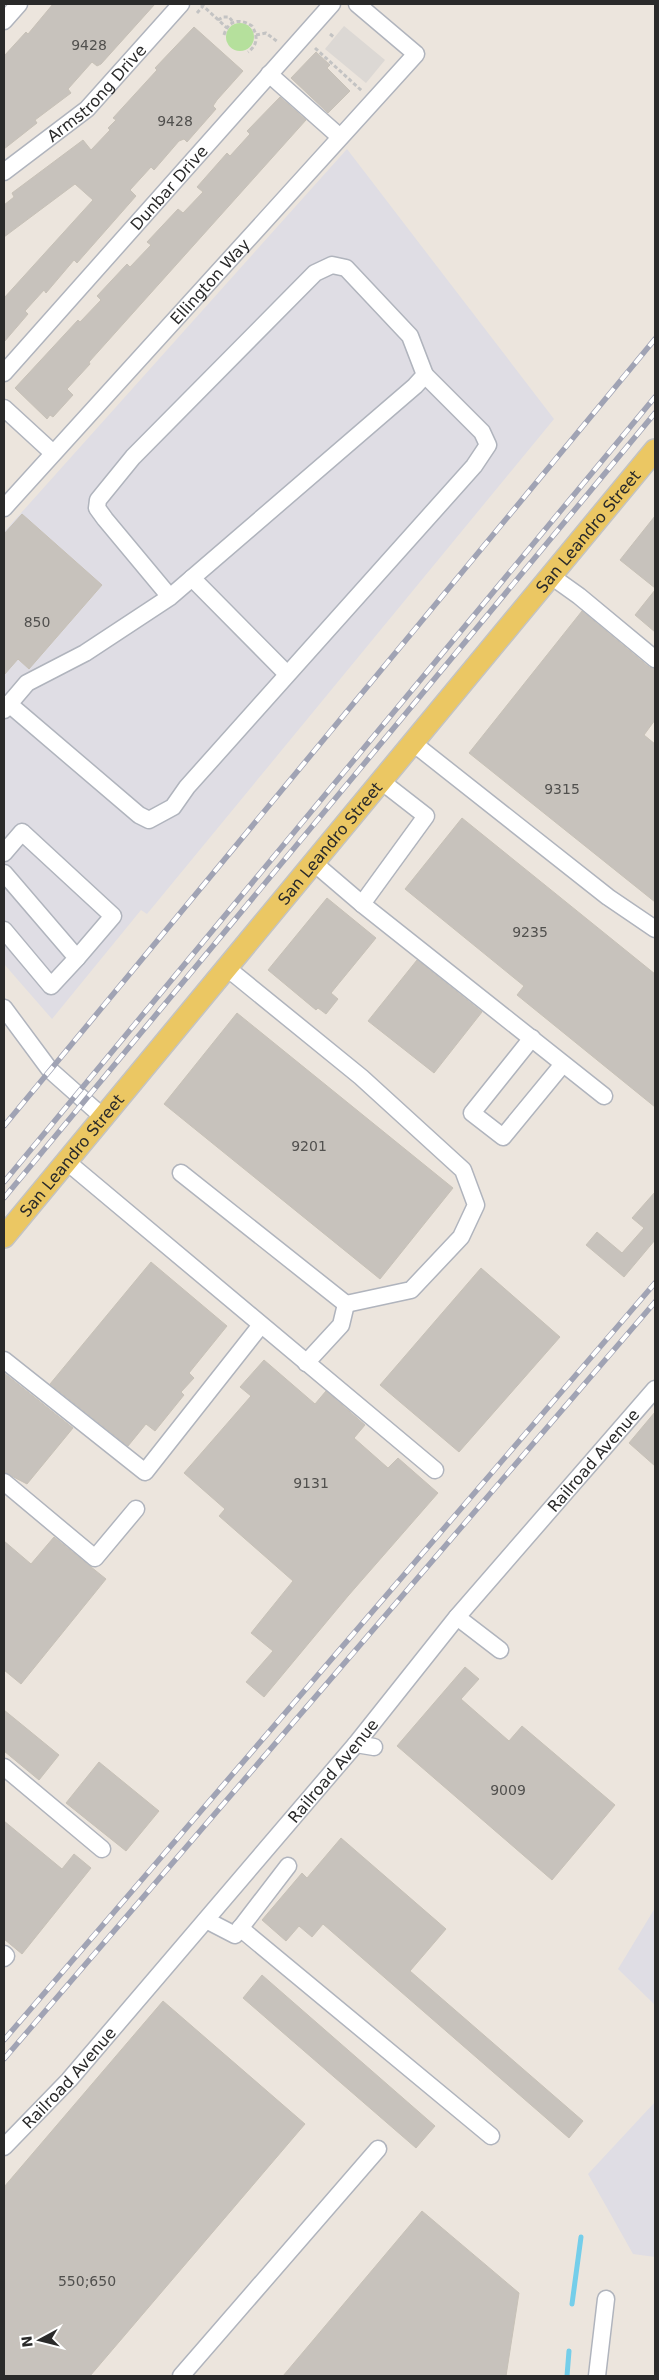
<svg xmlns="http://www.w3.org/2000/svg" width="659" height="2380" viewBox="0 0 659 2380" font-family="'DejaVu Sans',sans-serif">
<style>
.industrial{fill:#dfdde4}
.green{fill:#b5e09c}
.plaza{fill:#dcd8d4}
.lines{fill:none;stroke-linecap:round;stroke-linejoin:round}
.stream{stroke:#74ceea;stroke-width:5}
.building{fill:#c7c2bc;stroke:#c7c1b7}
.minor-casing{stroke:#b0b4bd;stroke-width:19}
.major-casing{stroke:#c3c3c3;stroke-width:24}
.path{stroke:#c3c3c3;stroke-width:3;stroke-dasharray:4 2.5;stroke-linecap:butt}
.minor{stroke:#fff;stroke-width:16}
.major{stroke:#ebc763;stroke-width:21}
.rail-casing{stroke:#a0a3b4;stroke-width:5.5}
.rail{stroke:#fff;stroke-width:4;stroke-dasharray:11;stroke-linecap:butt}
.labels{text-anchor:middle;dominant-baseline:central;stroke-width:4;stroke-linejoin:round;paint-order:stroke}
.number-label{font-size:14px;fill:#51504e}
.street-label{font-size:16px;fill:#2a2a2a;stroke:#fff}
</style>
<rect width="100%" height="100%" fill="#ece5dd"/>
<path class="industrial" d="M347,149L554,419L147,914L141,910L52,1019L4,964V532Z
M655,1908V2005L618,1969Z
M655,2102V2257L633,2254L588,2174Z"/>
<path class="green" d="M226 37a14 14 0 1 1 28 0a14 14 0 1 1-28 0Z"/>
<path class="plaza" d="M344,26L385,60L366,83L325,49Z"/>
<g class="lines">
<path class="stream" d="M572,2304L581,2237
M567,2376L569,2351"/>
</g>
<path class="building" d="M53,4H155L101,64L97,66L92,62L68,89L71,93L35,120L37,123L4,149V56L26,32L28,34Z
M194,27L243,71L217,100L213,106L216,109L187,142L184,139L179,141L154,170L151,167L130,190L136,196L77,263L74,260L46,293L44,290L25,311L28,314L4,342V298L93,200L75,184L4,237V205L14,197L12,193L83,140L91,150L110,130L108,128L116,120L113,118L157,70L155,68Z
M316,52L330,65L327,68L350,91L328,113L291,78Z
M280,97L306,120L89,362L90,364L67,389L73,395L53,417L50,415L47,419L15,388L78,320L80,322L101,300L97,296L127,264L130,267L151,245L147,242L178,209L183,213L203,192L197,187L227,153L230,156L250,134L247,131Z
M22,514L102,585L29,669L18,659L4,675V534Z
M655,516V588L620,560Z
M655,590V632L635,615Z
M582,611L649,667L655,669V720L644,735L655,744V902L469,753Z
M462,818L655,974V1107L517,995L524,986L405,889Z
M327,898L376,938L331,993L338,999L326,1014L318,1008L316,1010L268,970Z
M417,960L482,1012L434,1073L368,1021Z
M237,1013L453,1188L380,1279L164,1104Z
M655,1192V1240L624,1277L586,1245L597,1232L622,1253L644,1228L632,1218Z
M151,1262L227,1326L189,1373L194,1378L181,1392L184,1395L155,1431L146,1424L128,1446L50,1384Z
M481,1268L560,1337L459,1452L380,1385Z
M264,1360L315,1404L326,1391L365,1425L354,1438L388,1468L398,1458L438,1493L348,1596L264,1697L246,1682L273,1651L251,1633L293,1581L219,1516L225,1509L184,1473L251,1396L240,1387Z
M4,1373L73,1428L27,1484L4,1472Z
M655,1412V1466L629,1443Z
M54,1537L106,1579L21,1684L4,1670V1541L31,1564Z
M465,1667L479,1679L461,1699L509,1741L522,1726L615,1805L552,1880L397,1746Z
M4,1710L59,1755L39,1780L4,1751Z
M99,1762L159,1811L126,1851L66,1803Z
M4,1821L62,1869L74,1854L91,1868L22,1954L4,1939Z
M341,1838L446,1929L410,1971L583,2121L569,2138L323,1924L312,1937L299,1926L286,1941L262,1920L302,1873L307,1878Z
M262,1975L435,2126L416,2148L243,1998Z
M163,2001L305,2124L90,2376H4V2187Z
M422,2211L519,2293L506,2376H283Z"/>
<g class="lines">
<g class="minor-casing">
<g id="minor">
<path d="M4,21L19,4"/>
<path d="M269,74L340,137"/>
<path id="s1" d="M4,172L87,109L181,4"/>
<path id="s2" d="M4,373L332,4"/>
<path d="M4,408L53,453"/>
<path id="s3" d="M4,508L416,54L357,4"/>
<path d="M551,576L579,596L655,659"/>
<path d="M192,578L287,674"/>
<path d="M9,704L139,815L149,820L173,807L187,787L474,466L488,445L482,432L425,375"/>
<path d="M4,710L27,683L85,653L170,597L415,386L425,375L410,336L346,268L332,265L315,273L133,457L98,500L97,508L105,519L170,597"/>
<path d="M413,743L608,897L655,929"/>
<path d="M4,853L22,832L113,916L77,958"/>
<path d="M314,863L362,904L604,1096"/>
<path d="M4,873L77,958L51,986L4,930"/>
<path d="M362,904L426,816L381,781"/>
<path d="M227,968L361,1077L463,1170L476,1205L461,1237L411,1290L346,1304"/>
<path d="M4,1008L50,1070L103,1117"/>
<path d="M532,1038L472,1113L503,1137L563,1064"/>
<path d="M66,1161L435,1470"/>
<path d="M181,1173L346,1304L341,1325L306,1363"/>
<path d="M4,1360L145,1472L261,1325"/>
<path d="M4,1482L95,1558L136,1509"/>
<path d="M457,1617L500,1650"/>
<path d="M356,1744L374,1747"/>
<path d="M4,1767L102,1849"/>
<path d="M206,1920L235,1935L288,1866"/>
<path d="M240,1928L491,2136"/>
<path d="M4,1954L6,1956L4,1958"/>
<path id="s4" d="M4,2147L69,2080L356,1744L457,1617L655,1389"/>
<path d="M181,2376L378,2149"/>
<path d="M597,2376L606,2299"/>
</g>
</g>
<g class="major-casing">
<g id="major">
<path id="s5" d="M4,1237L655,450"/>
</g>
</g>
<path class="path" d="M201,4L227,28
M197,13L203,6
M218,20L223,17H229L233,22
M330,34L335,38
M224,35C228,20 240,18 252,26C258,36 258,45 248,52
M256,35L266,33L278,42
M315,48L362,91"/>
<use href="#minor" class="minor"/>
<use href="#major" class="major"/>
<g class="rail-casing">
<path id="rail" d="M4,1126L655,339
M4,1182L655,397
M4,1198L655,413
M4,2040L655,1283
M4,2059L655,1302"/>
</g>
<use href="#rail" class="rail"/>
</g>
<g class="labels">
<g class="number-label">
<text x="89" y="45">9428</text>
<text x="175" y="121">9428</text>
<text x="37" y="622">850</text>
<text x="562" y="789">9315</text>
<text x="530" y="932">9235</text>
<text x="309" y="1146">9201</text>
<text x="311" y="1483">9131</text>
<text x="508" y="1790">9009</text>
<text x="87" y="2281">550;650</text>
</g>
<g class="street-label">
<text stroke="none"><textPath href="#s1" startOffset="122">Armstrong Drive</textPath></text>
<text stroke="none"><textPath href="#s2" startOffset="248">Dunbar Drive</textPath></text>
<text stroke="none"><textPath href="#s3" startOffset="306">Ellington Way</textPath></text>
<text stroke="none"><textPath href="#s5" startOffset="916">San Leandro Street</textPath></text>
<text stroke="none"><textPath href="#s5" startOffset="511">San Leandro Street</textPath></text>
<text stroke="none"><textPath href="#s5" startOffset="106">San Leandro Street</textPath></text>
<text stroke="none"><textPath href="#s4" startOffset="905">Railroad Avenue</textPath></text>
<text stroke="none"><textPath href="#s4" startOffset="500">Railroad Avenue</textPath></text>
<text stroke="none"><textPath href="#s4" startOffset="95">Railroad Avenue</textPath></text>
</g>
</g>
<rect width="659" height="2380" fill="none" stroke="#2a2a2a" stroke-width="10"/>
<g transform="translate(40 2340) rotate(263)" stroke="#ffffff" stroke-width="4" paint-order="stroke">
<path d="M0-4L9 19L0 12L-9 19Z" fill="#2a2a2a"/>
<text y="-8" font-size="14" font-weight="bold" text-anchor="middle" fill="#2a2a2a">N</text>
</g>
</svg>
